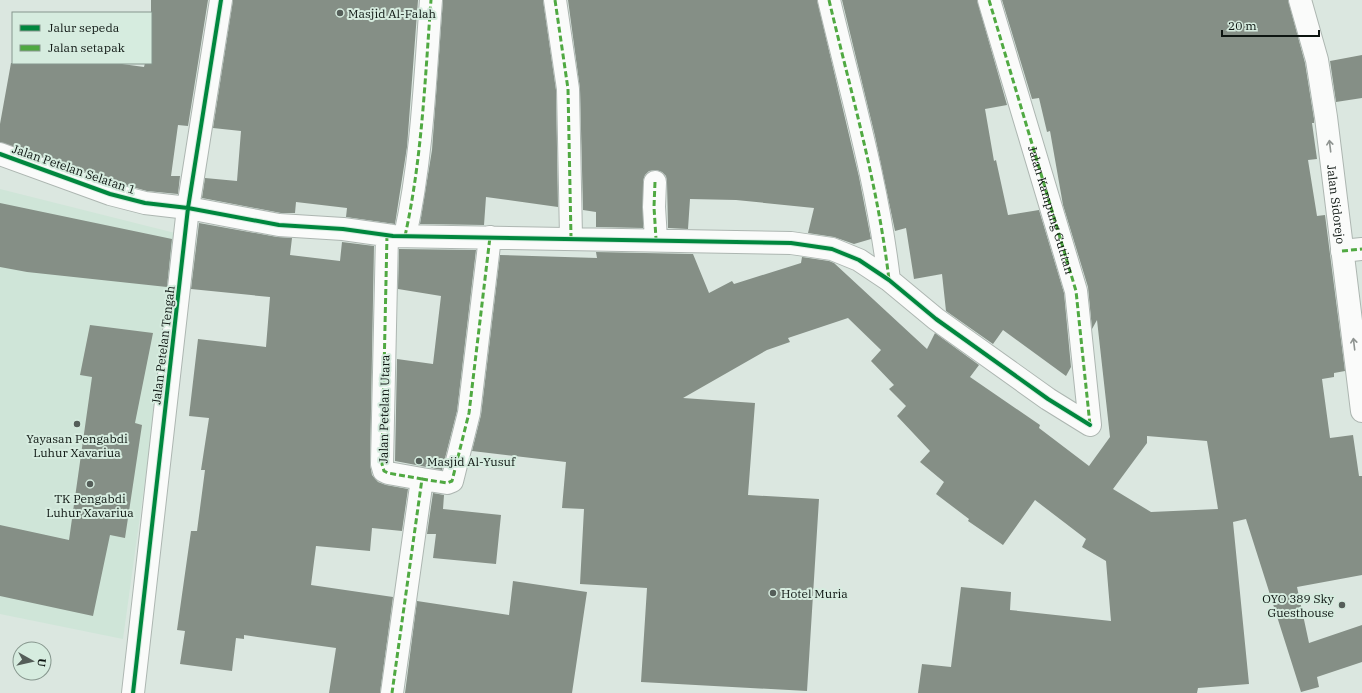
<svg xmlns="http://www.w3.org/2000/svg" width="1362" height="693" viewBox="0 0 1362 693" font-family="'IBM Plex Serif',serif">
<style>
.built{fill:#cfe5d8}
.building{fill:#858f86;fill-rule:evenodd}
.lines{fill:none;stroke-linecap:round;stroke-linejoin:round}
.street-casing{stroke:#adb6b1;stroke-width:24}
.secondary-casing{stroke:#adb6b1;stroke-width:24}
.street{stroke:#fafbfa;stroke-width:22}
.secondary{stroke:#fafbfa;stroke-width:22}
.quiet{stroke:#50a942;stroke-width:3;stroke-dasharray:6 3;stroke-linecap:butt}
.cycleway-casing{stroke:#d6ecdf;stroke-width:6}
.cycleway{stroke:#00873e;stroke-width:4}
.oneway{stroke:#8f9491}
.poi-dot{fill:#555e59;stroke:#d6ecdf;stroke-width:1.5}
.labels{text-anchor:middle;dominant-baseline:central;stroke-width:4;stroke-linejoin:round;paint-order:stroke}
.poi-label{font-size:12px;fill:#0d1511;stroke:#d6ecdf;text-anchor:start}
.street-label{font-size:12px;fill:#0d1511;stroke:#d6ecdf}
</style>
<rect width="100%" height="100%" fill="#dbe7e0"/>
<path class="built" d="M0,189L179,234L123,639L0,614Z"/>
<path class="building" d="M151,0H208L188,126L178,125L171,176H180L178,194L147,191L114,182L0,142V124L11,63H115L144,67L145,63H151Z
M233,0H418L407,147L395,224L346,217L347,208L296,202L295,213H281L202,198L205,178L237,181L241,131L213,128Z
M443,0H543L556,90L558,207L486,197L484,225L420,224L432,150Z
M568,0H817L859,177L871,239L854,244L834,237L808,233L814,208L736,200L690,199L688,229L668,228L667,182L666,176L662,172L656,170L649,171L645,175L643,181V228L596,227V212L583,210L580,89Z
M842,0H977L1007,105L985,109L994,161L996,160L1008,215L1039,210L1064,293L1071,367L1066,376L1003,330L993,344L946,311L942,274L914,279L906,228L895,231L875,136Z
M1002,0H1288L1305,63L1314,119V123H1312L1317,159L1308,160L1317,216L1325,215L1345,371L1334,373V377L1322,379L1330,438L1353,435L1359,476H1362V575L1297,587L1309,643L1362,625V662L1317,677L1319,687L1301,692L1246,519L1233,522L1249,684L1198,688L1197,693H918L922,664L951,667L961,587L1011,592L1010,610L1111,621L1106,561L1082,547L1086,539L1035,500L1003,545L968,521L969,519L936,494L944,482L920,462L930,451L897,416L906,406L889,389L894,385L871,361L881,350L848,318L788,338L790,342L767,350L683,398L755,403L748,495L819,499L807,691L641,682L647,588L580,584L584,509L562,508L566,462L472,451L481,415L500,255L597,258L596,252L693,254L709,293L732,281L734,284L801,263L802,257L829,261L834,263L927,349L935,333L979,365L970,377L1040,425L1039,428L1089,466L1110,437L1097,320L1092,329L1088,287L1063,205L1050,131L1047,132L1039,98L1032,99ZM1147,436L1207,441L1218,509L1151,512L1113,489L1147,443Z
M1362,55V98L1336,102L1330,61Z
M0,203L172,239L167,287L27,272L0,267Z
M199,223L277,237L292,238L290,255L340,261L342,242L374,246L370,464L372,475L378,482L386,485L408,489L402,531L372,528L370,551L316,546L311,585L393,597L380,693H329L336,648L244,635V639L236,638L232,671L180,664L185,631L177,630L191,531H197L205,470H201L209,418L189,416L198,339L266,347L270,297L191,289Z
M399,249L476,250L457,411L442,470L395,461L397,359L433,364L441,296L398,289Z
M90,325L153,333L135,423L142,425L125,538L110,535L93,616L0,596V525L69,540L92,377L80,375Z
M433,493L444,495L443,509L501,515L496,564L433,558L436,534H427Z
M513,581L587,592L572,693H405L417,601L509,615Z"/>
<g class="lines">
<g class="street-casing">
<path id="street" d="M555,0L568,89L571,237
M829,0C851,93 878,185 889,280
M989,0L1076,291L1090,425
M0,154L110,194L145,203L188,208L279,225L343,229L393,236L791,243L832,249L859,260L889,280L936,319L1048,399L1090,425
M655,182L654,207L656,239
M387,235L382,464L384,471L388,473L422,479L392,693
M405,236C422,159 425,79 431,0
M1342,251L1362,249
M422,479L447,483L452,481L469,413L490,237
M133,693L188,208L221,0"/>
</g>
<g class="secondary-casing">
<g id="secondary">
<path id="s1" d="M1300,0L1317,60L1326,117L1362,411"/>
</g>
</g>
<use href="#street" class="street"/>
<use href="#secondary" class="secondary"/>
<g class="quiet">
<path d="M555,0L568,89L571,237"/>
<path d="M829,0C851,93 878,185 889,280"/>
<path id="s2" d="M989,0L1076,291L1090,425"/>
<path d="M655,182L654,207L656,239"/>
<path d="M387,235L382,464L384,471L388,473L422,479L392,693"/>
<path d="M405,236C422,159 425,79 431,0"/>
<path d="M1342,251L1362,249"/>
<path d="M422,479L447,483L452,481L469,413L490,237"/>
</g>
<g class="cycleway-casing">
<path id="cycleway" d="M0,154L110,194L145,203L188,208L279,225L343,229L393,236L791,243L832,249L859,260L889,280L936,319L1048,399L1090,425
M133,693L188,208L221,0"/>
</g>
<use href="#cycleway" class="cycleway"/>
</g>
<defs><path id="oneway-shaft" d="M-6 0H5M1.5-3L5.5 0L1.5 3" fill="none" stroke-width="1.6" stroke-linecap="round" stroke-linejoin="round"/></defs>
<g class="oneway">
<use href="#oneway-shaft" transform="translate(1330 146) rotate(-97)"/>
<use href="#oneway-shaft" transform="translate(1354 344) rotate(-97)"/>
</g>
<g class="poi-dot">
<circle cx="340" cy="13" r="4"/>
<circle cx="77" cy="424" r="4"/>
<circle cx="419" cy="461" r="4"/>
<circle cx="90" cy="484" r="4"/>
<circle cx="773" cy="593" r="4"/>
<circle cx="1342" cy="605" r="4"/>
</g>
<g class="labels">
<g class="poi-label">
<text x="348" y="13">Masjid Al-Falah</text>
<text x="77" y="438" text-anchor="middle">Yayasan Pengabdi<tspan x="77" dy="14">Luhur Xavariua</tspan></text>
<text x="427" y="461">Masjid Al-Yusuf</text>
<text x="90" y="498" text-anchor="middle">TK Pengabdi<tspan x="90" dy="14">Luhur Xavariua</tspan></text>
<text x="781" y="593">Hotel Muria</text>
<text x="1334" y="598" text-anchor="end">OYO 389 Sky<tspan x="1334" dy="14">Guesthouse</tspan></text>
</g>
<g class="street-label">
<text transform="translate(74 169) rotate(19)">Jalan Petelan Selatan 1</text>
<text stroke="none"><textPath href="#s1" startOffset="208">Jalan Sidorejo</textPath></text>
<text stroke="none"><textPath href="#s2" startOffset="219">Jalan Kampung Gutitan</textPath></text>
<text transform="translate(163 345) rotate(-83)">Jalan Petelan Tengah</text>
<text transform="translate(384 409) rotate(-89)">Jalan Petelan Utara</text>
</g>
</g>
<rect x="12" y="12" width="140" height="52" fill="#d6ecdf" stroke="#86968d"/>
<rect x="20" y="25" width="20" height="6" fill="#00873e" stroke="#86968d"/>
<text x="48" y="32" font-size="12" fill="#0d1511">Jalur sepeda</text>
<rect x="20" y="45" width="20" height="6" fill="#50a942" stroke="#86968d"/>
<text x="48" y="52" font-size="12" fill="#0d1511">Jalan setapak</text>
<g transform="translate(32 661) rotate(98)"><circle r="19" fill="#d6ecdf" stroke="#86968d"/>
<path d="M0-3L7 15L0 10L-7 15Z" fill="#555e59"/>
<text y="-6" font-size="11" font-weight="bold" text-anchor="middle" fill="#0d1511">U</text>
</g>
<path d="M1222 30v6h97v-6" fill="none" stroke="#0d1511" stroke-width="2"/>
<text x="1228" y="30" font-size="12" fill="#0d1511" stroke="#d6ecdf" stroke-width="3" paint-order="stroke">20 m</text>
</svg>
